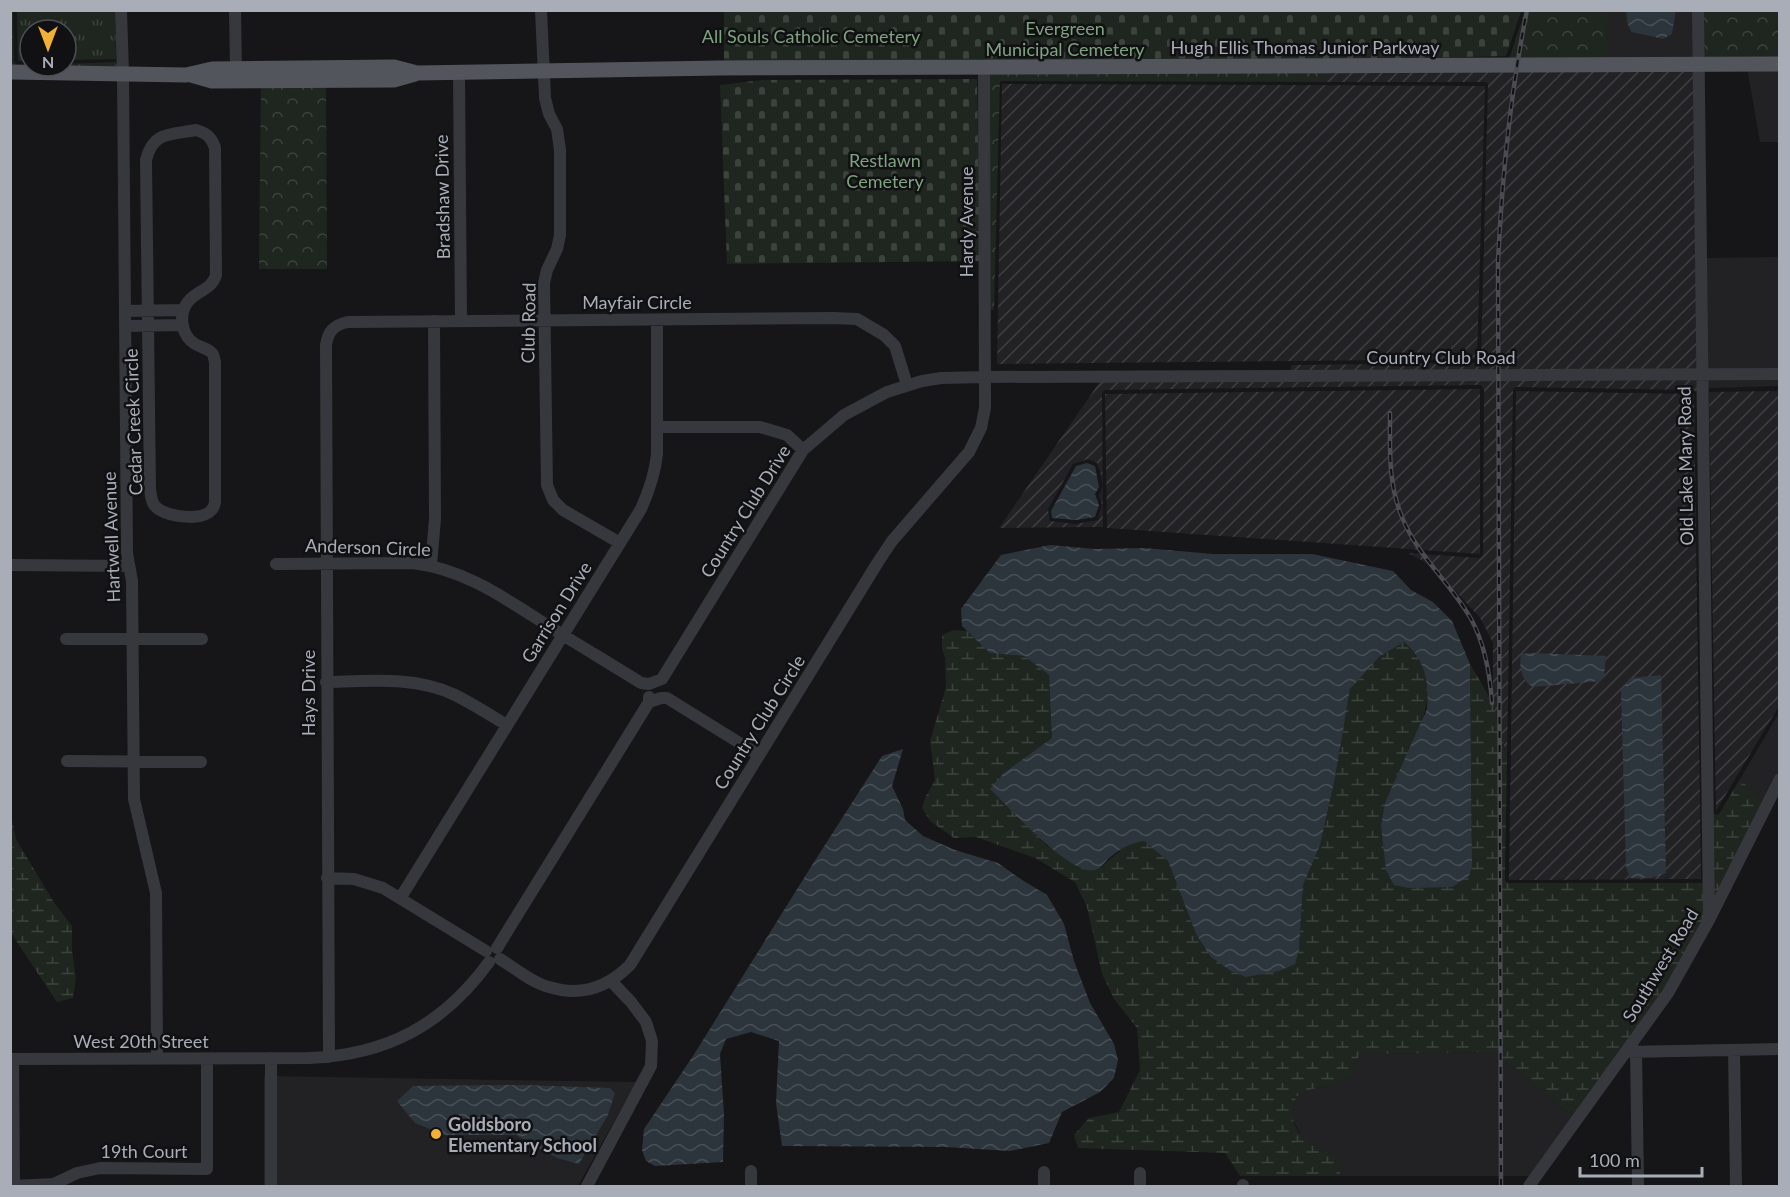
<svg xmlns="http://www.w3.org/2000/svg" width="1790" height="1197" viewBox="0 0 1790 1197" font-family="Lato,sans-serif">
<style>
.built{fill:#222225}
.industrial{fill:url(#industrial-furrows);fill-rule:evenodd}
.forest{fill:url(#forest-crowns)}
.wetland{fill:url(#wetland-marsh)}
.cemetery{fill:url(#cemetery-stones)}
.park{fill:url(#park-tufts)}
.water{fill:url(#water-waves)}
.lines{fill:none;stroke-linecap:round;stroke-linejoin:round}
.minor{stroke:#37383d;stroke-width:12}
.major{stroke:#53555c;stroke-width:15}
.rail-casing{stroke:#4a4c52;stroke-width:4.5}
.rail{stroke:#111113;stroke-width:2;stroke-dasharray:7;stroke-linecap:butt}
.poi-dot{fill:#f2b134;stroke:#111113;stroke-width:2}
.labels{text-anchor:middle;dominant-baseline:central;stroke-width:5;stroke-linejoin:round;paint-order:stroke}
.park-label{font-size:18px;fill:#7fa381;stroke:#111113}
.street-label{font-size:18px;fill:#a8adb8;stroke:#111113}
.poi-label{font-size:18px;font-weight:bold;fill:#a8adb8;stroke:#111113;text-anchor:start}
</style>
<defs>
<pattern id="industrial-furrows" width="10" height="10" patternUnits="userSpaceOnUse" patternTransform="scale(1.5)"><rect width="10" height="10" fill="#222225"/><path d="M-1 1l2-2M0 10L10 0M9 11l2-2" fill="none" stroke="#3f3f43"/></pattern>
<pattern id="forest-crowns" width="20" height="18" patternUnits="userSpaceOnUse" patternTransform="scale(1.5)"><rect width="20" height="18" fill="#1e261f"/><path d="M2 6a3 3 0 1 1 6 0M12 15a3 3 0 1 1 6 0" fill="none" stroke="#3c433d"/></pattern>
<pattern id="wetland-marsh" width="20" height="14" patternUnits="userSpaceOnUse" patternTransform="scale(1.5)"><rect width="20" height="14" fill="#1e261f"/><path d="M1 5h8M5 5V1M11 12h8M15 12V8" fill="none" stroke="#3c433d"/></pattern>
<pattern id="cemetery-stones" width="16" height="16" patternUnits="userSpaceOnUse" patternTransform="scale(1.5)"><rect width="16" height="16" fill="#1e261f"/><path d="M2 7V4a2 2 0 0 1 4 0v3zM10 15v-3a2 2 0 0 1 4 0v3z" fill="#3c433d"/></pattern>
<pattern id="park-tufts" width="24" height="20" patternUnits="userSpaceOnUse" patternTransform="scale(1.5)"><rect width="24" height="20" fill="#1e261f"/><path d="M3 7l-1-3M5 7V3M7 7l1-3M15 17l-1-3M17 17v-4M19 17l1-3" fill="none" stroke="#3c433d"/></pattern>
<pattern id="water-waves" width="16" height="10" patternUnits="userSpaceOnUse" patternTransform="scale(1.5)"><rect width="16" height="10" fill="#2c353c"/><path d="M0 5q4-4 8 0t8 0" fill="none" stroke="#485056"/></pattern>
</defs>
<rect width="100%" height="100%" fill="#161618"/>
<path class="built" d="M1607,11H1626L1627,22L1631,32L1663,39L1672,34L1676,11H1694V59L1607,60Z
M1747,68H1779V142H1760Z
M1779,257V369H1706L1705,258Z
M1706,378H1779V386L1709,388Z
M1779,713V770L1763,802L1740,779Z
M1494,1052L1574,1117L1531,1176H1340V1158L1322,1150L1303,1139L1292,1118L1296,1097L1308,1090L1332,1085L1354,1063L1361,1054Z
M264,1076L636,1082L578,1186H264Z"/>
<path class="industrial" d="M1694,69L1697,369L1291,371V365L1477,363L1481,359L1488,84L1485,82H1319L1327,71Z
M1002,84L1485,86L1477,359L997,364Z
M1697,378V393L1694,390L1516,387L1513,389L1507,759L1493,703V643L1480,618L1441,575L1425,562L1408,553L1480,558L1483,555L1484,389L1481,385L1104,390L1102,394L1103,527L999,528L1101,380ZM1088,459L1097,463L1100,471L1103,487L1099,495L1102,505L1098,520L1076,524L1050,521L1048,509L1073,464Z
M1480,389V554L1107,528L1105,394Z
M1516,391L1694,394L1701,879L1509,880Z
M1780,391L1779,706L1716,811L1709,392Z"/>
<path class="forest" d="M1525,11H1607V60L1509,59Z
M1703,11H1779V59H1702Z
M1327,71L1319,82L1000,81L994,310H988L990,72Z
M261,76L326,78L327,269H259Z"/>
<path class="wetland" d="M953,630L968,631L990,653L1024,656L1049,675L1053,738L1005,773L1022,820L1047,846L1100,868L1129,843L1144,841L1168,861L1196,934L1299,950L1303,884L1320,845L1335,778L1350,688L1379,657L1404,642C1444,678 1425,715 1408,756L1472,867L1470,664L1493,703L1507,759L1505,880L1507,883H1703L1704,918L1665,990L1574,1117L1494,1052L1361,1054L1354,1063L1352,1074L1332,1085L1308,1090L1296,1097C1295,1103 1293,1110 1293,1116C1293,1139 1322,1150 1340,1157V1176H1240L1225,1153L1078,1148L1074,1135L1089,1118L1119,1112L1140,1070L1137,1028L1114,999L1102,974L1087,907L1075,882L1035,858L976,837L954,838L930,821L922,808L925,798L935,780L930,741L946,687L945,658L942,649V635Z
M1740,779L1763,802L1712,903V813L1716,815L1719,814Z
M10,811L16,839L53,901L72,926V951L76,978L73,998L57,1002L11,933Z"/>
<path class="cemetery" d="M724,11H1521L1506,56L984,67V59L724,63Z
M977,79L980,261L727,264L720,85L762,80Z"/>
<path class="park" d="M10,11H13L14,61L16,65L66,66V64L117,62L118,66L11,67Z
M17,11H115L116,59L66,60V30H30V61H18Z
M10,570H11V811H10Z"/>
<path class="water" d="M1626,11H1676L1672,34L1663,39L1631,32L1627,22Z
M1087,463L1095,466L1099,487L1095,494L1099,505L1095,517L1076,520L1052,518L1051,511L1076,466Z
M1050,545L1094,549L1144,548L1213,554H1312L1393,571L1411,590L1433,602L1452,621L1470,664L1472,867L1469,876L1452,887L1409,888L1394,885L1386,870L1381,826L1385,803L1427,709C1429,681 1426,661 1404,642L1379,657L1350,689L1335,778L1320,845L1303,885L1299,950L1295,964L1279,971L1246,977L1231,971L1211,957L1196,934L1168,861L1144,841C1129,843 1120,849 1108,859C1104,863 1101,869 1094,870C1069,875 1009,807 990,789L1004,773L1052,738L1049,675L1024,656L990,653L962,626L961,609L1001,555Z
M1531,653L1606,656L1604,675L1601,681L1533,687C1521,681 1519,666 1521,654Z
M1661,675L1666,873L1651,878H1630L1626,867L1621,690L1631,678Z
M903,749L892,786L903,809L905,820L923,836L955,850L998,863L1022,880L1047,895L1064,924L1074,961L1090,1003L1114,1044L1118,1060L1114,1078L1100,1092L1062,1112L1049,1143L1010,1151L945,1147L782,1146L776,1103L779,1041L751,1032L726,1039L720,1054L724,1114L723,1162L655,1166L646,1161L642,1150L644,1129L693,1056L814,862L882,756Z
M523,1085L610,1088L615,1093L608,1115L579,1164L557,1158L516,1135H445L415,1123L397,1101L413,1086Z"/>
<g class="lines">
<path class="minor" d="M121,10L123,74L127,553L132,581L134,799L156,893L157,1059
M235,10L236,69
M541,10L545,98L549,114L557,129L560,150V235L557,249L547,270L544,283L547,485L553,500L563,510L620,543
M1698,10L1709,920
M459,73L461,321
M196,130C207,133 212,138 215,148L216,275C212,290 195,291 187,303C178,316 182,336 195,344C200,347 209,349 212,353C214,355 214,359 215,362V502C213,524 167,518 156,507C151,503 151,495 150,489L146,160C153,131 171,135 196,130Z
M125,311L183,310
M125,326L183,325
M658,427H760L787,435L803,450
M276,564L412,563C465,569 506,599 550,627C580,646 611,664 641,683L649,684L662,679L803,450L844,415L887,392L922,381L941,378L984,377L1780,374
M10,565L129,566
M431,565L435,519L434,321
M66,639H202
M326,682C369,681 415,676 455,695C473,704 490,715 507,725
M649,702L661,698H667L759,755
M67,761L201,762
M327,878L354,879L383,888L486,951
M401,897L641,509C649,491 655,474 657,454V320
M497,948L649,702V697
M500,959C515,968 532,983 549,987C581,997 607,988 630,965L878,562L892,541L969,452L981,428L985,408L984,67
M1734,1050L1736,1186
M1636,1051L1638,1186
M1626,1052L1780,1049
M329,1057L326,345C328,331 334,325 348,322L834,318L857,319L884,335L895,346L907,385
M271,1058V1186
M10,1059L309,1058C387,1055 443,1025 489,962
M13,1059L14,1186
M751,1171V1186
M1044,1172V1186
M1140,1173V1186
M14,1186L54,1184L77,1173L100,1168L207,1169V1059
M587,1186L651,1066L652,1041L646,1022L631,1002L611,981
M1243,1186V1185
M1529,1186L1668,993L1709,920L1780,779"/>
<path class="major" d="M10,72L186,75L212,69L394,67L417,73L720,68L1780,64
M191,75L212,81L394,80L415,74"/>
<g class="rail-casing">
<path id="rail" d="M1390,413C1390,449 1388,484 1402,517C1417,556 1451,583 1471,619C1485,644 1490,675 1492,703
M1501,1186L1498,262C1502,177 1510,94 1527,10"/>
</g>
<use href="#rail" class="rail"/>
</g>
<circle class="poi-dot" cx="436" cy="1134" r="6"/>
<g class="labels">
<g class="park-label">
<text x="1065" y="28">Evergreen<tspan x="1065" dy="21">Municipal Cemetery</tspan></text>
<text x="811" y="36">All Souls Catholic Cemetery</text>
<text x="885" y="160">Restlawn<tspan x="885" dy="21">Cemetery</tspan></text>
</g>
<g class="street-label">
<text x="1305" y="47">Hugh Ellis Thomas Junior Parkway</text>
<text transform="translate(442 197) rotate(-91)">Bradshaw Drive</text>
<text transform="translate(966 222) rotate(-90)">Hardy Avenue</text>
<text x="637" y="302">Mayfair Circle</text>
<text transform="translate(528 323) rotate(-89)">Club Road</text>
<text x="1441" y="357">Country Club Road</text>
<text transform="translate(133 422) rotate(-92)">Cedar Creek Circle</text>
<text transform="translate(1685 466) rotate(-91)">Old Lake Mary Road</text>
<text transform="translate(745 511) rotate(-58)">Country Club Drive</text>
<text transform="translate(111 537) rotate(-92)">Hartwell Avenue</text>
<text transform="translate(368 547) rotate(2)">Anderson Circle</text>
<text transform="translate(556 612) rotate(-58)">Garrison Drive</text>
<text transform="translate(308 693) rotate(-90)">Hays Drive</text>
<text transform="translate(759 722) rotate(-58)">Country Club Circle</text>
<text transform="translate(1660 965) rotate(-59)">Southwest Road</text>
<text x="141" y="1041">West 20th Street</text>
<text x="144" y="1151">19th Court</text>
</g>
<g class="poi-label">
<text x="448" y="1124">Goldsboro<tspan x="448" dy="21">Elementary School</tspan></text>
</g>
</g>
<rect width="1790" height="1197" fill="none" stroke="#a8adb8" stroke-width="24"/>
<g transform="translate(48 48) rotate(180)"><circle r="28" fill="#111113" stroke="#4d4f55" stroke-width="1.5"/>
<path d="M0-4.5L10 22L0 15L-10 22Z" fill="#f2b134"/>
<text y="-9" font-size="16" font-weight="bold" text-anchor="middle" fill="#a8adb8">N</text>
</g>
<path d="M1580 1167v9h122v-9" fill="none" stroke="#a8adb8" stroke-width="3"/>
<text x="1589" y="1167" font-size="18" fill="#a8adb8" stroke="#111113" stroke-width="4.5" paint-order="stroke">100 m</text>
</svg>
